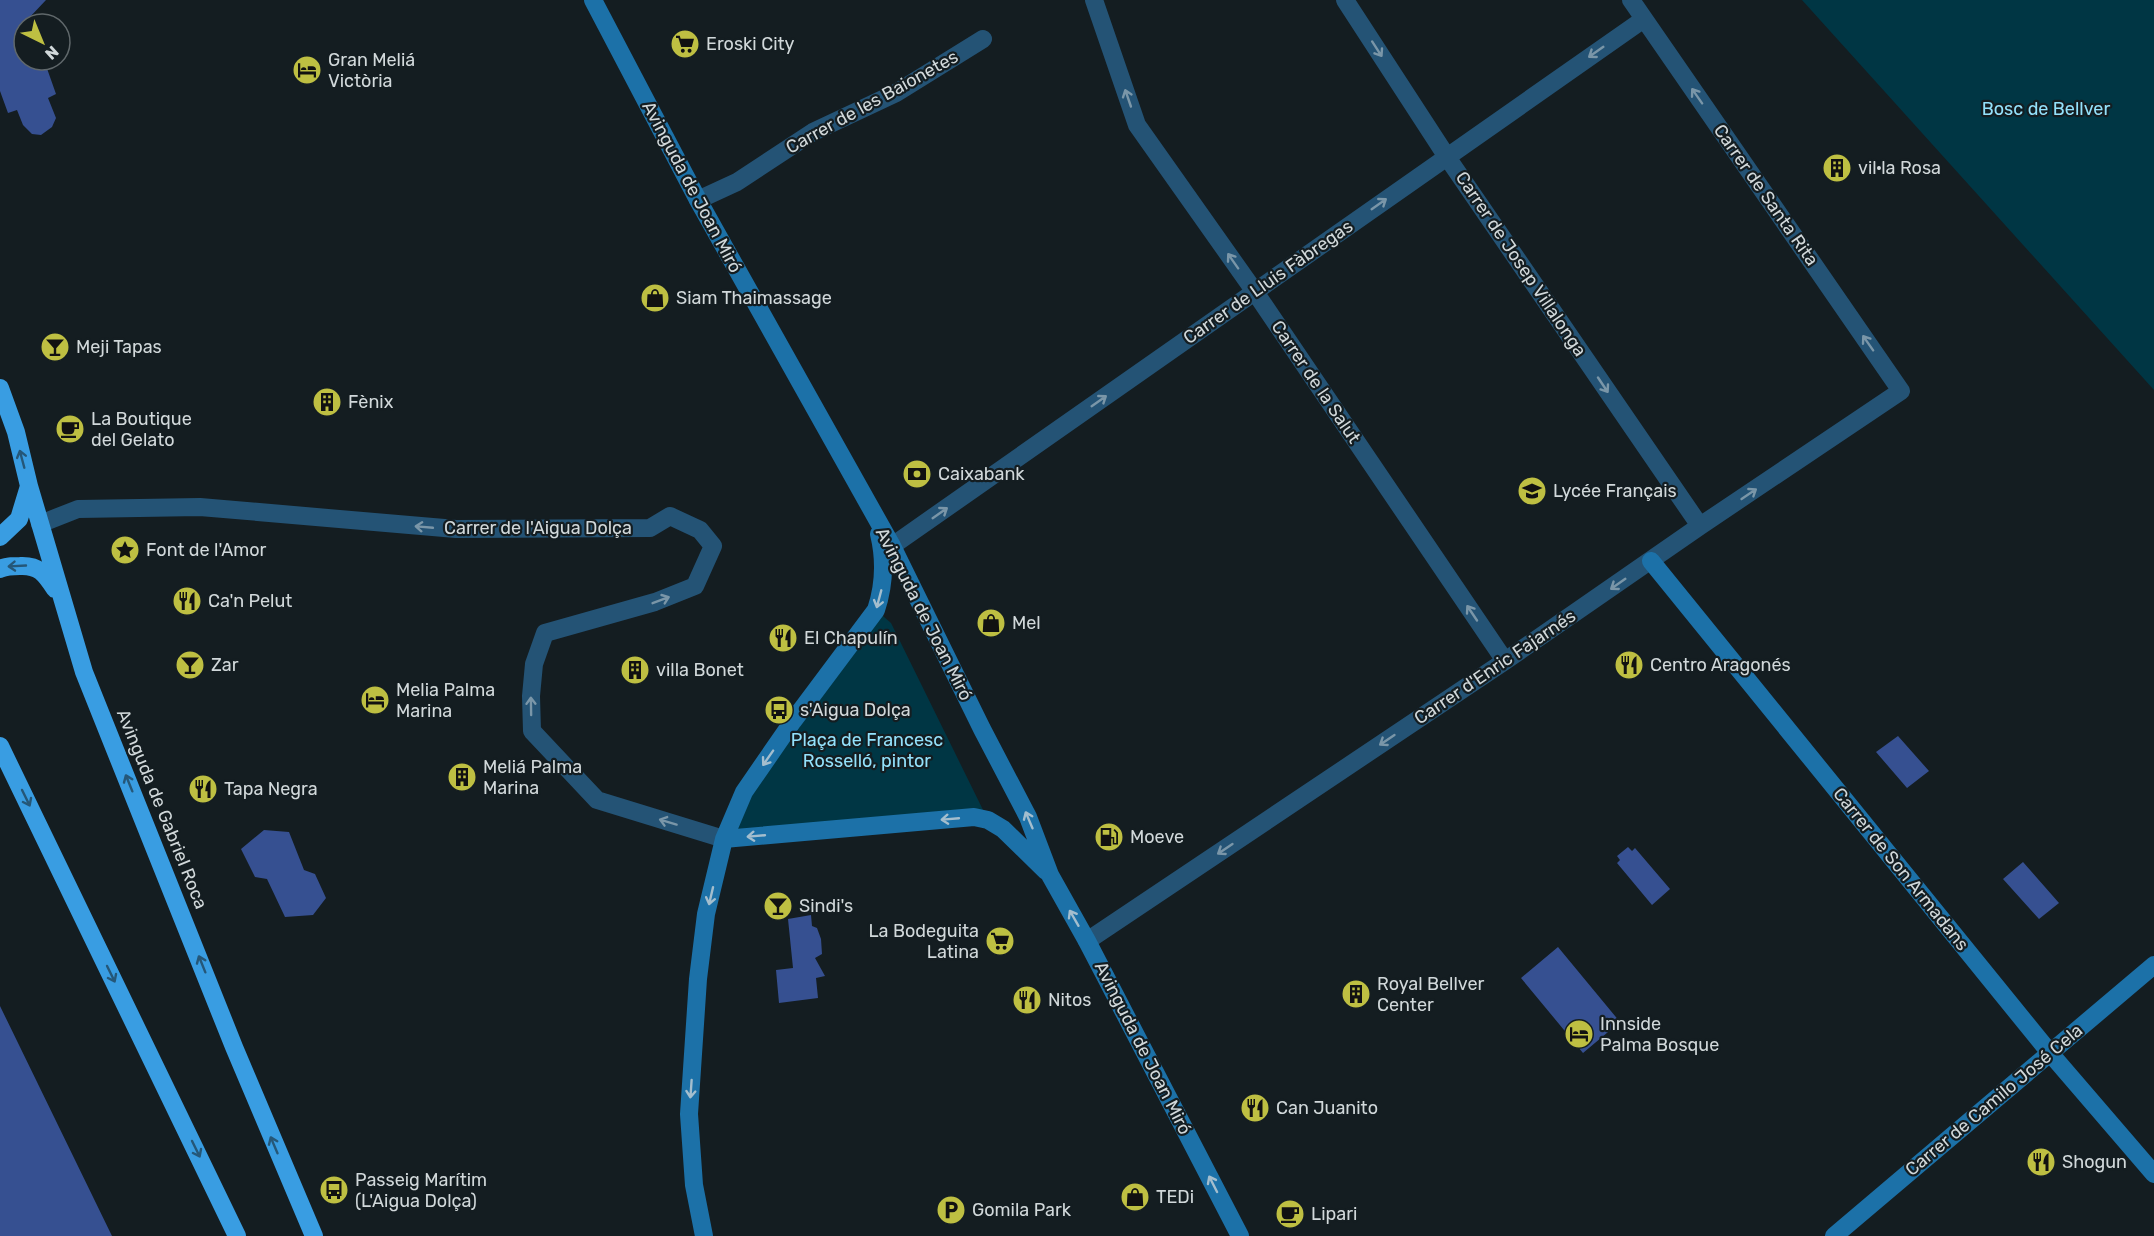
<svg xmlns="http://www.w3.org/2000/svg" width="2154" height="1236" viewBox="0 0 2154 1236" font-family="Rubik,sans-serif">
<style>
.green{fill:#003644}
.water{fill:#365091}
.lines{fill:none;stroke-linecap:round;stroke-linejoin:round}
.street{stroke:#245375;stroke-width:18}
.secondary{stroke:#1c71a8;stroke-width:18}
.highway{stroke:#399de2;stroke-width:18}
.oneway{stroke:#7a96a8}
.oneway2{stroke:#255778}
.oneway3{stroke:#a4bece}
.labels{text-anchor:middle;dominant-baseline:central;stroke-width:4.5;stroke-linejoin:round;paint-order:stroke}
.poi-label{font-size:18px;fill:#d1d8da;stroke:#141d21;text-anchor:start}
.street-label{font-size:18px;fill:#d1d8da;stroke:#141d21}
.park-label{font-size:18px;fill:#93e1fb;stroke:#141d21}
</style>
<rect width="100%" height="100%" fill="#141d21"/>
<path class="green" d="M1802,0H2154V390Z
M876,610L891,623L988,820L724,839L744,792Z"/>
<path class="water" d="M0,0H46L29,18L31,24H24V60H44L56,94L48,98L56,118L52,127L41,135L32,134L23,125L17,110L8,113L0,91Z
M1898,736L1929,771L1907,788L1876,752Z
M264,830L289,832L304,870L315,874L326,898L313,915L285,917L267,879L255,877L241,849Z
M1628,847L1632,851L1635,848L1670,889L1652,905L1617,863L1620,860L1617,856Z
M2023,862L2059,903L2039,919L2003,879Z
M811,915L812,926L817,928L821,939L822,954L815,958L825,976L816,978L818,998L779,1003L776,970L793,968L788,919Z
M1558,947L1620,1022L1583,1053L1521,978Z
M0,1006L112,1236H0Z"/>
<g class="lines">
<path class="street" d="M1094,0L1137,125L1255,292L1505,661
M1345,0L1447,157L1700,526
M698,200L737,182L813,132L896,93L983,39
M40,524L78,509L200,507L456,529L650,528L670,516L700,530L713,546L695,586L655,602L545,633L534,664L531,696L532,731L597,800L724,839
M892,546L1644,19
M1087,941L1505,661L1700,526L1901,391L1631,0"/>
<path class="secondary" d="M593,0L698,200L892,546L982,729L1028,817L1050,875L1087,941L1240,1236
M1651,561L2050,1053L2154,1174
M724,839L974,817L988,820L1003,829L1046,871
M704,1236L694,1185L689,1114L698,979L706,914L724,839L744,792L793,721L876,610C884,586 885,559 879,534
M1834,1236L2154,965"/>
<path class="highway" d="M0,388L16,432L29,486L84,672L234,1047L314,1236
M0,537L19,519L29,486
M0,569C6,566 12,566 20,566C39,565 45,574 55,589
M0,746L237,1236"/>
</g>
<defs><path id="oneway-shaft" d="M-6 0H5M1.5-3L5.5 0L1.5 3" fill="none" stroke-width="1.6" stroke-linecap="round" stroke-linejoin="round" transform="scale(1.5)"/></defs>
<g class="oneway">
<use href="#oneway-shaft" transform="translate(1377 49) rotate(57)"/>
<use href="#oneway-shaft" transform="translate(1596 52) rotate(145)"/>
<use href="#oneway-shaft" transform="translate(1697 96) rotate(-125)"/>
<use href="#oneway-shaft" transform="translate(1128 98) rotate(-109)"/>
<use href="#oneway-shaft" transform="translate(1379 204) rotate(-35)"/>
<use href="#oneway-shaft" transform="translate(1233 261) rotate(-125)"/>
<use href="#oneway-shaft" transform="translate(1868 343) rotate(-125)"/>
<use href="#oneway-shaft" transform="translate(1603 385) rotate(56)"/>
<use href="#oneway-shaft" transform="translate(1099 401) rotate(-35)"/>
<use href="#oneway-shaft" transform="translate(1749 494) rotate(-34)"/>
<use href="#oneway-shaft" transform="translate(940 513) rotate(-35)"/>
<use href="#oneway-shaft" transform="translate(424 527) rotate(-175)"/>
<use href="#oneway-shaft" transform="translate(1618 584) rotate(145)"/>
<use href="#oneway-shaft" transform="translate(661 600) rotate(-21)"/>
<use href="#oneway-shaft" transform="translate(1472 613) rotate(-124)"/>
<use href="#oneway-shaft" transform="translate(531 706) rotate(-91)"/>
<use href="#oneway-shaft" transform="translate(1387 740) rotate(146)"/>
<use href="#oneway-shaft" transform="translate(668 822) rotate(-163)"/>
<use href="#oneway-shaft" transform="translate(1225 849) rotate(146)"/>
</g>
<g class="oneway2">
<use href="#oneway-shaft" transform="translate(22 459) rotate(-105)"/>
<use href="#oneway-shaft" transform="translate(17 566) rotate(177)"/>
<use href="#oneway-shaft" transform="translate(129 783) rotate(-112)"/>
<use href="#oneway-shaft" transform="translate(26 798) rotate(64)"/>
<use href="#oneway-shaft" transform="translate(202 964) rotate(-112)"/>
<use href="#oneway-shaft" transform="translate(111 974) rotate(64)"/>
<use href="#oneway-shaft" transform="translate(274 1145) rotate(-113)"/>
<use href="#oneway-shaft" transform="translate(196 1149) rotate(64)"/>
</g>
<g class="oneway3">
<use href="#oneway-shaft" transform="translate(879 599) rotate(105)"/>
<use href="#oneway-shaft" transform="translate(768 758) rotate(125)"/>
<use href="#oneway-shaft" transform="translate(950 819) rotate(175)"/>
<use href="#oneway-shaft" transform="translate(1029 820) rotate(-113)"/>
<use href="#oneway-shaft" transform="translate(756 836) rotate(175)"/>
<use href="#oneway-shaft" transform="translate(711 896) rotate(103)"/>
<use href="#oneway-shaft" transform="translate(1074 918) rotate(-120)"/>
<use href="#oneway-shaft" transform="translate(691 1089) rotate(94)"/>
<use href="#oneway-shaft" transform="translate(1213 1184) rotate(-117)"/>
</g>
<defs>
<g id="supermarket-disc" transform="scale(1.5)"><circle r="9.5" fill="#bebf42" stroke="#141d21"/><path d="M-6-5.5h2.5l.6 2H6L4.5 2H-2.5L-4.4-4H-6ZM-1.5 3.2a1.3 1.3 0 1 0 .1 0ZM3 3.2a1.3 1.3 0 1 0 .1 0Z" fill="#111"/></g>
<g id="hotel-disc" transform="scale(1.5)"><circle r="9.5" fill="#bebf42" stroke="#141d21"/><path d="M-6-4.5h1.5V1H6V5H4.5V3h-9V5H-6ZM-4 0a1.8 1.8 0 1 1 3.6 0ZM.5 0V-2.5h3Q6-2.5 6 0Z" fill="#111"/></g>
<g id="building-disc" transform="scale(1.5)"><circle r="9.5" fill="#bebf42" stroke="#141d21"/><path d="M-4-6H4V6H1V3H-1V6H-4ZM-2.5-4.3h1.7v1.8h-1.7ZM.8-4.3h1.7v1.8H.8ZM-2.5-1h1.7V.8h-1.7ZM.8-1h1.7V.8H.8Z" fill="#111"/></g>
<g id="shop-disc" transform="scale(1.5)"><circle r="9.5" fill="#bebf42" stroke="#141d21"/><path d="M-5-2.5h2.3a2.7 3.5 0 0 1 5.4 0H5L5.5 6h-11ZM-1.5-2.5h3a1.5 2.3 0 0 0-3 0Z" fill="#111"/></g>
<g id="bar-disc" transform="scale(1.5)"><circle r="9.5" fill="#bebf42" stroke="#141d21"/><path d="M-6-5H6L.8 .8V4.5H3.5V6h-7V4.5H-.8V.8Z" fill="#111"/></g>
<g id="cafe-disc" transform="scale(1.5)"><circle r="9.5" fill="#bebf42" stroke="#141d21"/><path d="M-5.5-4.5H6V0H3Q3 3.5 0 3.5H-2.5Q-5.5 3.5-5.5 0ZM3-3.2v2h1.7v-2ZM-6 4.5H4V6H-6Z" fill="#111"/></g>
<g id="bank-disc" transform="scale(1.5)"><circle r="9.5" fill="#bebf42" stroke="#141d21"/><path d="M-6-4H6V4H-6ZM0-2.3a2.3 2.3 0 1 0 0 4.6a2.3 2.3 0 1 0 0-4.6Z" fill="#111"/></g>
<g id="school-disc" transform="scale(1.5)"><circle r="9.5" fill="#bebf42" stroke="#141d21"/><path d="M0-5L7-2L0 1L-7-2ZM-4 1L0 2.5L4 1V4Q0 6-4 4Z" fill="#111"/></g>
<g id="sight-disc" transform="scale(1.5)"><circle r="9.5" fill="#bebf42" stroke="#141d21"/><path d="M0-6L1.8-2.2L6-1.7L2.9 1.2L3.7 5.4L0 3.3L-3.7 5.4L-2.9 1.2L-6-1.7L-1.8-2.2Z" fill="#111"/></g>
<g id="restaurant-disc" transform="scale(1.5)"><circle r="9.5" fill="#bebf42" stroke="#141d21"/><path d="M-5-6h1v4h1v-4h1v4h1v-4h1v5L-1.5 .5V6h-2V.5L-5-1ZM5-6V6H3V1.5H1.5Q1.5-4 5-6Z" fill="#111"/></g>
<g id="bus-disc" transform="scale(1.5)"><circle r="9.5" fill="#bebf42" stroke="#141d21"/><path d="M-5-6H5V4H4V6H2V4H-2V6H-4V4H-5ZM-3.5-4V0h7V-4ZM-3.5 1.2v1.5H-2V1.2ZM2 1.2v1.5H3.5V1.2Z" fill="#111"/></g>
<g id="fuel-disc" transform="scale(1.5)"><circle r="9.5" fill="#bebf42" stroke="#141d21"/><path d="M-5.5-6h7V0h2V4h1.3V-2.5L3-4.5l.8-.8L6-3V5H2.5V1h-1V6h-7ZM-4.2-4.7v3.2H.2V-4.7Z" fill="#111"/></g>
<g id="parking-disc" transform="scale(1.5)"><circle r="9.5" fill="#bebf42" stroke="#141d21"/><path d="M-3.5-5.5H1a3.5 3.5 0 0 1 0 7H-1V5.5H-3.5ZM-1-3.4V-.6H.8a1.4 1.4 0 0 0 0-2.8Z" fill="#111"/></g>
</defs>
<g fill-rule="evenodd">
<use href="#supermarket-disc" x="685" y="44"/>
<use href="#hotel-disc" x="307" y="70"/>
<use href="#building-disc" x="1837" y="168"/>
<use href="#shop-disc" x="655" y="298"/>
<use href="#bar-disc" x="55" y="347"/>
<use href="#building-disc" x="327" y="402"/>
<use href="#cafe-disc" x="70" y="429"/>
<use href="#bank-disc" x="917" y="474"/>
<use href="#school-disc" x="1532" y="491"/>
<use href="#sight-disc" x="125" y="550"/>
<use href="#restaurant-disc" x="187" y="601"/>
<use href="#shop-disc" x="991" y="623"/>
<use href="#restaurant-disc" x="783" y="638"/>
<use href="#bar-disc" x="190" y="665"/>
<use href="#restaurant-disc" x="1629" y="665"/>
<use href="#building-disc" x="635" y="670"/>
<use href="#hotel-disc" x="375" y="700"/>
<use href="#bus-disc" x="779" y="710"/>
<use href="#building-disc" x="462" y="777"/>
<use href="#restaurant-disc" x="203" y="789"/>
<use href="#fuel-disc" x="1109" y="837"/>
<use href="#bar-disc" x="778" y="906"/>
<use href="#supermarket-disc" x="1000" y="941"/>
<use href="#building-disc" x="1356" y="994"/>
<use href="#restaurant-disc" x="1027" y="1000"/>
<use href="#hotel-disc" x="1579" y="1034"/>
<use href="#restaurant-disc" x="1255" y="1108"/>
<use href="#restaurant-disc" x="2041" y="1162"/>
<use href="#bus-disc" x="334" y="1190"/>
<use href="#shop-disc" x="1135" y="1197"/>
<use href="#parking-disc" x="951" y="1210"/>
<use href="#cafe-disc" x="1290" y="1214"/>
</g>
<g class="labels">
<g class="poi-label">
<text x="706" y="44">Eroski City</text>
<text x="328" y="60">Gran Meliá<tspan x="328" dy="21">Victòria</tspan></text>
<text x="1858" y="168">vil·la Rosa</text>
<text x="676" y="298">Siam Thaimassage</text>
<text x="76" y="347">Meji Tapas</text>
<text x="348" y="402">Fènix</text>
<text x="91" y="419">La Boutique<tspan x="91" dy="21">del Gelato</tspan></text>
<text x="938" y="474">Caixabank</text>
<text x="1553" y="491">Lycée Français</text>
<text x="146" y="550">Font de l'Amor</text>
<text x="208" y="601">Ca'n Pelut</text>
<text x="1012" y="623">Mel</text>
<text x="804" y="638">El Chapulín</text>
<text x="211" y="665">Zar</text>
<text x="1650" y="665">Centro Aragonés</text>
<text x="656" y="670">villa Bonet</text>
<text x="396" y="690">Melia Palma<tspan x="396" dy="21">Marina</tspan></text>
<text x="800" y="710">s'Aigua Dolça</text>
<text x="483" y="767">Meliá Palma<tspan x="483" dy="21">Marina</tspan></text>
<text x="224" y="789">Tapa Negra</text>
<text x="1130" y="837">Moeve</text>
<text x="799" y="906">Sindi's</text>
<text x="979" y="931" text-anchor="end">La Bodeguita<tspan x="979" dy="21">Latina</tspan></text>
<text x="1377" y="984">Royal Bellver<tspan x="1377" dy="21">Center</tspan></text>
<text x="1048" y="1000">Nitos</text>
<text x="1600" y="1024">Innside<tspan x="1600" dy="21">Palma Bosque</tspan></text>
<text x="1276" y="1108">Can Juanito</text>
<text x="2062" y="1162">Shogun</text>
<text x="355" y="1180">Passeig Marítim<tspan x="355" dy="21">(L'Aigua Dolça)</tspan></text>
<text x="1156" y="1197">TEDi</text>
<text x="972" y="1210">Gomila Park</text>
<text x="1311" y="1214">Lipari</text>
</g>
<g class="street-label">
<text transform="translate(872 102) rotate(-29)">Carrer de les Baionetes</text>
<text transform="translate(692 187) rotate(62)">Avinguda de Joan Miró</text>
<text transform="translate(1766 195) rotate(55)">Carrer de Santa Rita</text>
<text transform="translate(1521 264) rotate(56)">Carrer de Josep Villalonga</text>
<text transform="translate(1268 282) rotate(-35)">Carrer de Lluis Fàbregas</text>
<text transform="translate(1316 382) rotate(56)">Carrer de la Salut</text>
<text x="538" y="528">Carrer de l'Aigua Dolça</text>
<text transform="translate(924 614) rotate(63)">Avinguda de Joan Miró</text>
<text transform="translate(1495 667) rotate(-34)">Carrer d'Enric Fajarnés</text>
<text transform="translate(162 809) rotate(68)">Avinguda de Gabriel Roca</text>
<text transform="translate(1901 869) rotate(51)">Carrer de Son Armadans</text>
<text transform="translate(1143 1048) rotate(63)">Avinguda de Joan Miró</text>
<text transform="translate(1994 1100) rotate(-40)">Carrer de Camilo José Cela</text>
</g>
<g class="park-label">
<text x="2046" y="109">Bosc de Bellver</text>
<text x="867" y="740">Plaça de Francesc<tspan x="867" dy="21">Rosselló, pintor</tspan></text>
</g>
</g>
<g transform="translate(42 42) rotate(137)"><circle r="28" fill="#141d21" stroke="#60686b" stroke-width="1.5"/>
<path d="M0-4.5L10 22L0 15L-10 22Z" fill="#bebf42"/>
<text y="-9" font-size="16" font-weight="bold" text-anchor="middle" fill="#d1d8da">N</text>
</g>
</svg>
